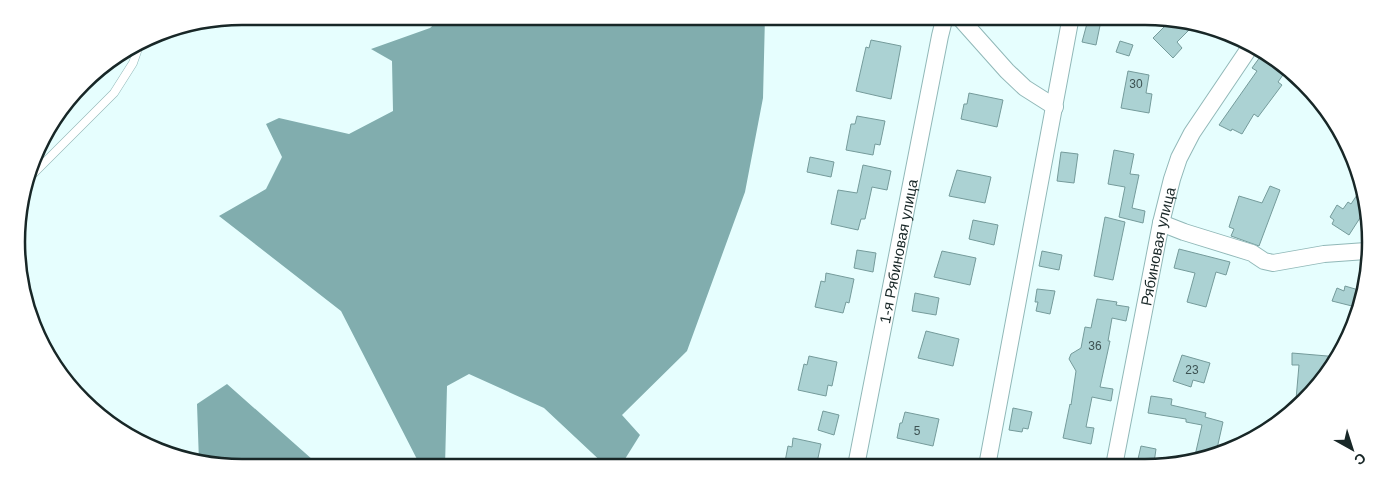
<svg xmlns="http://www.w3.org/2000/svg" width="1387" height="484" viewBox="0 0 1387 484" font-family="Helvetica,sans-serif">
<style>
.water{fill:#81adae}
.building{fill:#abd2d3;stroke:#759b9b}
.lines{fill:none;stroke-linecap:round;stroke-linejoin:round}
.lane-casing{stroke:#91b8b8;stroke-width:9}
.street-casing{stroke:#91b8b8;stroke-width:18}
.lane{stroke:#fff;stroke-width:8}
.street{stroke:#fff;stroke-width:16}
.labels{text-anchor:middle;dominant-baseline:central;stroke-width:5;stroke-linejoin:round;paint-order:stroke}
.number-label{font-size:12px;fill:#3d5252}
.street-label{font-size:15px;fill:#182727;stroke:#fff}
.rim{fill:none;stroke:#182727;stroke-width:2.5}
</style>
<rect width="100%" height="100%" fill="#e6fefe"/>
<path class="water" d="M443,16H765L763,98L745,192L687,351L622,415L640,435L620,467H607L544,408L469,374L447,386L445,467H421L341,311L219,216L266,189L282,157L266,124L279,118L349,134L393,111L392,61L371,49L430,28Z
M227,384L322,468H242L199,462L197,404Z"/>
<path class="building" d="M1089,16H1102L1096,45L1082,42Z
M1171,20L1184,21L1191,28L1177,42L1182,48L1173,58L1153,38Z
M871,40L901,46L891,99L856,91L866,47L869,48Z
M1120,41L1133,45L1129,56L1116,52Z
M1260,57L1268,63L1271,57L1282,63L1287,69L1278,82L1282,85L1258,117L1254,114L1242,134L1232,129L1231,131L1219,125L1257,71L1252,68Z
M1128,71L1149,75L1146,93L1152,94L1149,113L1121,108Z
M969,93L1003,100L997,127L961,119L964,104H967Z
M857,116L885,121L880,145L875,144L873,155L846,150L851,124H855Z
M1114,150L1134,154L1130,174L1139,175L1132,208L1145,211L1143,223L1119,217L1125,187L1108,184Z
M1061,152L1078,154L1074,183L1057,181Z
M810,157L834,162L831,177L807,172Z
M863,165L891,171L887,190L872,187L865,219H861L858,230L831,224L838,190L857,193Z
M957,170L991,177L985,203L949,196Z
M1270,186L1280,190L1259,246L1231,236L1234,229L1229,227L1239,196L1262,203Z
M1361,189L1367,207L1349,235L1332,224L1334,220L1330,217L1337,205L1343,209L1348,202L1351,204Z
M1105,217L1125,222L1113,280L1094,276Z
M973,220L998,225L994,245L969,239Z
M1179,249L1230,262L1226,275L1216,272L1206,307L1187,302L1195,273L1174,268Z
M857,250L876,253L873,272L854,268Z
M942,251L976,258L970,285L934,277Z
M1042,251L1062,255L1059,270L1039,266Z
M826,273L854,279L849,303L846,302L843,313L815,307L821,281L825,282Z
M1345,286L1362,291L1356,307L1332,301L1337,288L1344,291Z
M1037,289L1055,291L1050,314L1036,311L1038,302H1035Z
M915,293L939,298L936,315L912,311Z
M1097,299L1117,302L1116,305L1129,307L1126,321L1112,318L1108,341H1110L1100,387L1113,389L1111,401L1092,397L1086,427L1094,428L1091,444L1063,438L1070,404L1071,405L1076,371L1069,359L1071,354L1081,348L1085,327L1091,328Z
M926,331L959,339L953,366L918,358Z
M1292,353L1339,357L1295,411L1299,365H1292Z
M1182,355L1210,363L1204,383L1193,380L1191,387L1173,381Z
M809,356L837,362L832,386L828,385L826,396L798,390L804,364L807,365Z
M1151,396L1172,399L1171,405L1206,413L1205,417L1223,422L1216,453L1194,460L1202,425L1186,422V419L1148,413Z
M1013,408L1032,412L1028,429L1023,428L1022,432L1009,430Z
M823,411L839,415L834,435L818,430Z
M905,412L939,419L933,446L897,438L900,423H902Z
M793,438L821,444L816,467H784L788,446L792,447Z
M1141,446L1156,449L1154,463L1138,459Z"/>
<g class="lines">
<g class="lane-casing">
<path id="lane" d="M28,179L114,93L133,63L140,43"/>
</g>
<g class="street-casing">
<g id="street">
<path d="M958,16L1007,71L1025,88L1055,107"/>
<path d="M1161,223L1184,232L1252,253L1264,261L1273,263L1324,254L1366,251"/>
<path id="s1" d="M856,466L940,36L945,16"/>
<path d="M987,466L1071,16"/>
<path id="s2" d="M1114,466L1161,223L1172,179L1179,158L1192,133L1250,47"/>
</g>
</g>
<use href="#lane" class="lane"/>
<use href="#street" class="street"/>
</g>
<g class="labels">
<g class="number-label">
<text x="1136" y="84">30</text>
<text x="1095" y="346">36</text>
<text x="1192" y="370">23</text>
<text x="917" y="431">5</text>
</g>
<g class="street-label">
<text stroke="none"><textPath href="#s2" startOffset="224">Рябиновая улица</textPath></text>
<text stroke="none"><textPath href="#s1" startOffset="219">1-я Рябиновая улица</textPath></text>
</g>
</g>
<path d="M0 0H1387V484H0ZM242 25H1145A217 217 0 0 1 1362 242V242A217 217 0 0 1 1145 459H242A217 217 0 0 1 25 242V242A217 217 0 0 1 242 25Z" fill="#fff" fill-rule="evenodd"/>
<path class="rim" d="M242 25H1145A217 217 0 0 1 1362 242V242A217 217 0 0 1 1145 459H242A217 217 0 0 1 25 242V242A217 217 0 0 1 242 25Z"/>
<g transform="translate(1352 449) rotate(141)" stroke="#ffffff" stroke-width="4" paint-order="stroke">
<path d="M0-4L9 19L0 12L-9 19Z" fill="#182727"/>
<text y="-8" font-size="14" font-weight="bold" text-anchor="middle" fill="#182727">С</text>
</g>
</svg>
